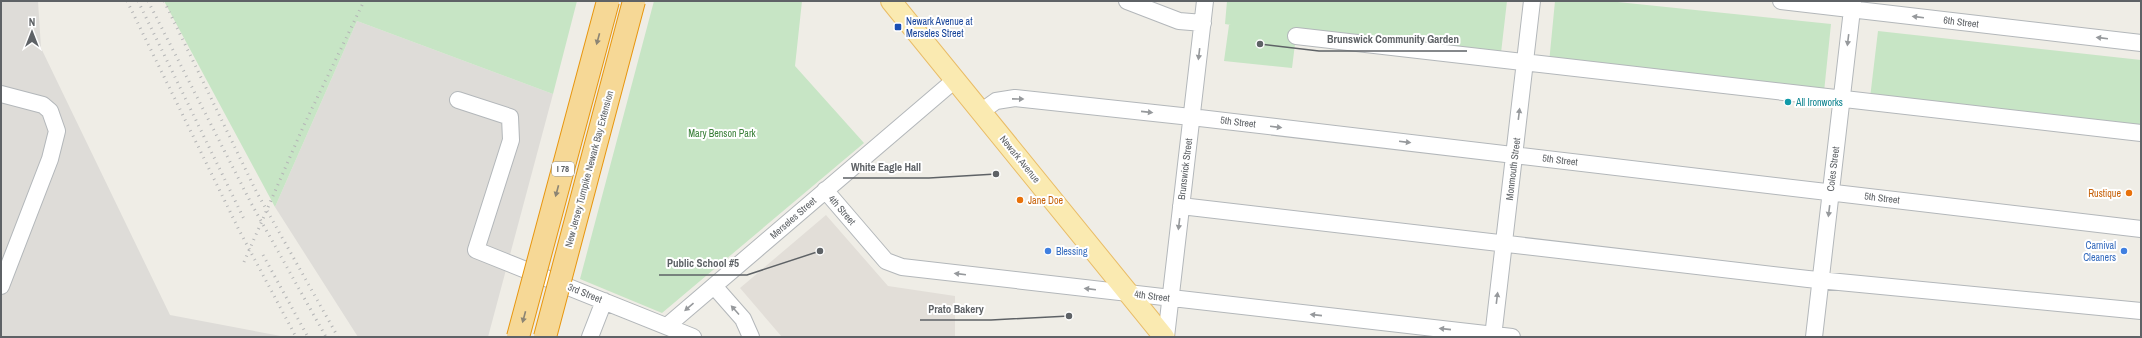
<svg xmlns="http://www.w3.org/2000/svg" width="2142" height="338" viewBox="0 0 2142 338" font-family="'Archivo Narrow',sans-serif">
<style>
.industrial{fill:#dedcd8}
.education{fill:#e2ded8}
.green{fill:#c7e5c5}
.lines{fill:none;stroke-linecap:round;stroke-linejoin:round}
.minor-casing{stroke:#b3b7ba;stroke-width:18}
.major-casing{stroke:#e9bc66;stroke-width:22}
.minor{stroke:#fff;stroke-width:16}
.major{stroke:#faeab1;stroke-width:20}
.rail{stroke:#b4b5b6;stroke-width:3;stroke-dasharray:1 5;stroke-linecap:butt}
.highway-bridge-casing{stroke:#e7960f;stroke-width:24;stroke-linecap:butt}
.highway-bridge{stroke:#f6d896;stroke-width:22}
.oneway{fill:#96999c}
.oneway2{fill:#8c8574}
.transit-dot{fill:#1a4fb4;stroke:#fff;stroke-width:1.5}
.culture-dot{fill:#0f9aa8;stroke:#fff;stroke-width:1.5}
.food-dot{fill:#e8710a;stroke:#fff;stroke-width:1.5}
.shop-dot{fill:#3f7fe0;stroke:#fff;stroke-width:1.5}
.labels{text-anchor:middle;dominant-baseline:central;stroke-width:4;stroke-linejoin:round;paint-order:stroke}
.shield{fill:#fff;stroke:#8e9194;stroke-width:1}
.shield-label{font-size:9px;font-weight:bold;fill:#5e6266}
.transit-label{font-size:10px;fill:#164399;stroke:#fff;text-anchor:start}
.street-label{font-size:10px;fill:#5e6266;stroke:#fff}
.culture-label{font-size:10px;fill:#0d838f;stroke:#fff;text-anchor:start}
.park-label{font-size:10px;fill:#3b803a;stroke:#fff}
.food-label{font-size:10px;fill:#c56008;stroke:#fff;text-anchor:end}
.shop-label{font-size:10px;fill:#366cbe;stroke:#fff;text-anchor:end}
.leader{fill:none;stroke:#5e6266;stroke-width:1.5}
.callout-dot{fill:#5e6266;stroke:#fff;stroke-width:1.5}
.callout-label{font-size:11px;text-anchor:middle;font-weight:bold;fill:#5e6266;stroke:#fff;stroke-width:4;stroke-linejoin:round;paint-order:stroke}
</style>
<rect width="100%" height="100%" fill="#efede6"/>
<path class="industrial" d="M1,1H38L41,48L170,315L286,337H1Z
M357,21L553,94L488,337H358L275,207Z"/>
<path class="education" d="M826,215L888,286L955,296V337H782L740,288Z"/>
<path class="green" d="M164,1H577L553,94L357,21L275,207Z
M654,1H802L795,66L864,143L662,313L580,279Z
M1227,1H1507L1501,53L1296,36L1292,68L1224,61L1229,25H1231L1225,24Z
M1555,1H1608L1831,24L1824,92L1549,63Z
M1878,31L2141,60V128L1870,98Z"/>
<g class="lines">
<g class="minor-casing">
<path id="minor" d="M1127,1L1179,21L1203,23
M1781,1L2141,43
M1296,36L2141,133
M1,94L43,105L50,111L57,131L50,159L1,286
M458,100L510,117L511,140L476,250L693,337
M982,111L996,101L1015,98L1191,117L2141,229
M825,190L886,261L902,267L1512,337
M1181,206L1808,279L2141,311
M714,286L743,319L751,337
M667,326L956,79
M590,337L604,301
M1166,337L1205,1
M1493,337L1532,1
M1814,337L1853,1"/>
</g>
<g class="major-casing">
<path id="major" d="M891,1L1164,337"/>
</g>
<use href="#minor" class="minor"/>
<use href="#major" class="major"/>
<path class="rail" d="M127,1L239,230L296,337
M138,1L244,219
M148,1L251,203L326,337
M164,1L256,191L338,337
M263,255L308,337
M244,262L304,125L364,1"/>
<g class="highway-bridge-casing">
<path id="highway-bridge" d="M518,337L608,1
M545,337L634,1"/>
</g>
<use href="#highway-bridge" class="highway-bridge"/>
</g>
<defs><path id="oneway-solid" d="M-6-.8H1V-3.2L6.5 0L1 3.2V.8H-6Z"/></defs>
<g class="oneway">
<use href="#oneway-solid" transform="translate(1918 17) rotate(-173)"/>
<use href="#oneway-solid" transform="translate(2102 38) rotate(-173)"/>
<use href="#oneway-solid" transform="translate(1848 40) rotate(97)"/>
<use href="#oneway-solid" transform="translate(1199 54) rotate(97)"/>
<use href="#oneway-solid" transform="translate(1018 99) rotate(1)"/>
<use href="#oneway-solid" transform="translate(1147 112) rotate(6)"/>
<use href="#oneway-solid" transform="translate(1519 114) rotate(-83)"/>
<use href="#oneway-solid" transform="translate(1276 127) rotate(7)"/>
<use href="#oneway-solid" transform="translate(1405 142) rotate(7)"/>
<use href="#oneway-solid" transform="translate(1829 211) rotate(97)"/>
<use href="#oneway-solid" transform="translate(1179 224) rotate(97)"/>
<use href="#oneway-solid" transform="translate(960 274) rotate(-173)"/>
<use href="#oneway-solid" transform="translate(1090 289) rotate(-173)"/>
<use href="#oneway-solid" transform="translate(1497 298) rotate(-83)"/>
<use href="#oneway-solid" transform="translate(689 307) rotate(139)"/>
<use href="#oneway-solid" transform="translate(735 310) rotate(-132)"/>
<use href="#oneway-solid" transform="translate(1316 315) rotate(-174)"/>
<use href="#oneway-solid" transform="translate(1445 329) rotate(-174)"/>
</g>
<g class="oneway2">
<use href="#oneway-solid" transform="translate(598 39) rotate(105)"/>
<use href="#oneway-solid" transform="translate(557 191) rotate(105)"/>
<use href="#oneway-solid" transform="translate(524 317) rotate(105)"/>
</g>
<rect class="transit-dot" x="894" y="23" width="8" height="8" rx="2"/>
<circle class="culture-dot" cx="1788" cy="102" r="4"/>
<g class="food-dot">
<circle cx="2129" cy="193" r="4"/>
<circle cx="1020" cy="200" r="4"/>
</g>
<g class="shop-dot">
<circle cx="1048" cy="251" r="4"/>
<circle cx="2124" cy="251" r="4"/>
</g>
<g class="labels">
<rect class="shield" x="552" y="162" width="22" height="14" rx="3"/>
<g class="shield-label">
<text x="563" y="169">I 78</text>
</g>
<g class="transit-label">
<text x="906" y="21">Newark Avenue at<tspan x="906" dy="12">Merseles Street</tspan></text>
</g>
<g class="street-label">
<text transform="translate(1961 22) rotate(7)">6th Street</text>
<text transform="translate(1238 122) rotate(7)">5th Street</text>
<text transform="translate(1020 159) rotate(51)">Newark Avenue</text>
<text transform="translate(1560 160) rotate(7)">5th Street</text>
<text transform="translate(589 169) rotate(-75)">New Jersey Turnpike Newark Bay Extension</text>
<text transform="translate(1185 169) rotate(-83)">Brunswick Street</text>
<text transform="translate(1513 169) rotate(-83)">Monmouth Street</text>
<text transform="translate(1833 169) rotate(-83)">Coles Street</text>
<text transform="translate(1882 198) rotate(7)">5th Street</text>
<text transform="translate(842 210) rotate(49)">4th Street</text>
<text transform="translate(793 218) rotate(-41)">Merseles Street</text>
<text transform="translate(585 293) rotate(22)">3rd Street</text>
<text transform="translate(1152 296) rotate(7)">4th Street</text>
</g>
<g class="culture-label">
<text x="1796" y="102">All Ironworks</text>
</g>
<g class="park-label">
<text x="722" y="133">Mary Benson Park</text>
</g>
<g class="food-label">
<text x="2121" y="193">Rustique</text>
<text x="1028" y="200" text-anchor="start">Jane Doe</text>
</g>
<g class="shop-label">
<text x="2116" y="245">Carnival<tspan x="2116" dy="12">Cleaners</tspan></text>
<text x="1056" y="251" text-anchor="start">Blessing</text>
</g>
</g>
<path class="leader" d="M1260 44L1319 51H1467M996 174L929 178H843M820 251L747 275H659M1069 316L991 320H920"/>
<g class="callout-dot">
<circle cx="1260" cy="44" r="4"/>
<circle cx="996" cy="174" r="4"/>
<circle cx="820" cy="251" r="4"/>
<circle cx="1069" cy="316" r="4"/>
</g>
<g class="callout-label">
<text x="1393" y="43">Brunswick Community Garden</text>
<text x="886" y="171">White Eagle Hall</text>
<text x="703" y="267">Public School #5</text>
<text x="956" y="313">Prato Bakery</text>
</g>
<rect width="2142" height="338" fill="none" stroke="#5e6266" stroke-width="4"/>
<g transform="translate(32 32)" stroke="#ffffff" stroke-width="3" paint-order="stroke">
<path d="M0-3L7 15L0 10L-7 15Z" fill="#5e6266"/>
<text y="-6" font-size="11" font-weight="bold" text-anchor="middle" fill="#5e6266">N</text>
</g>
</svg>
